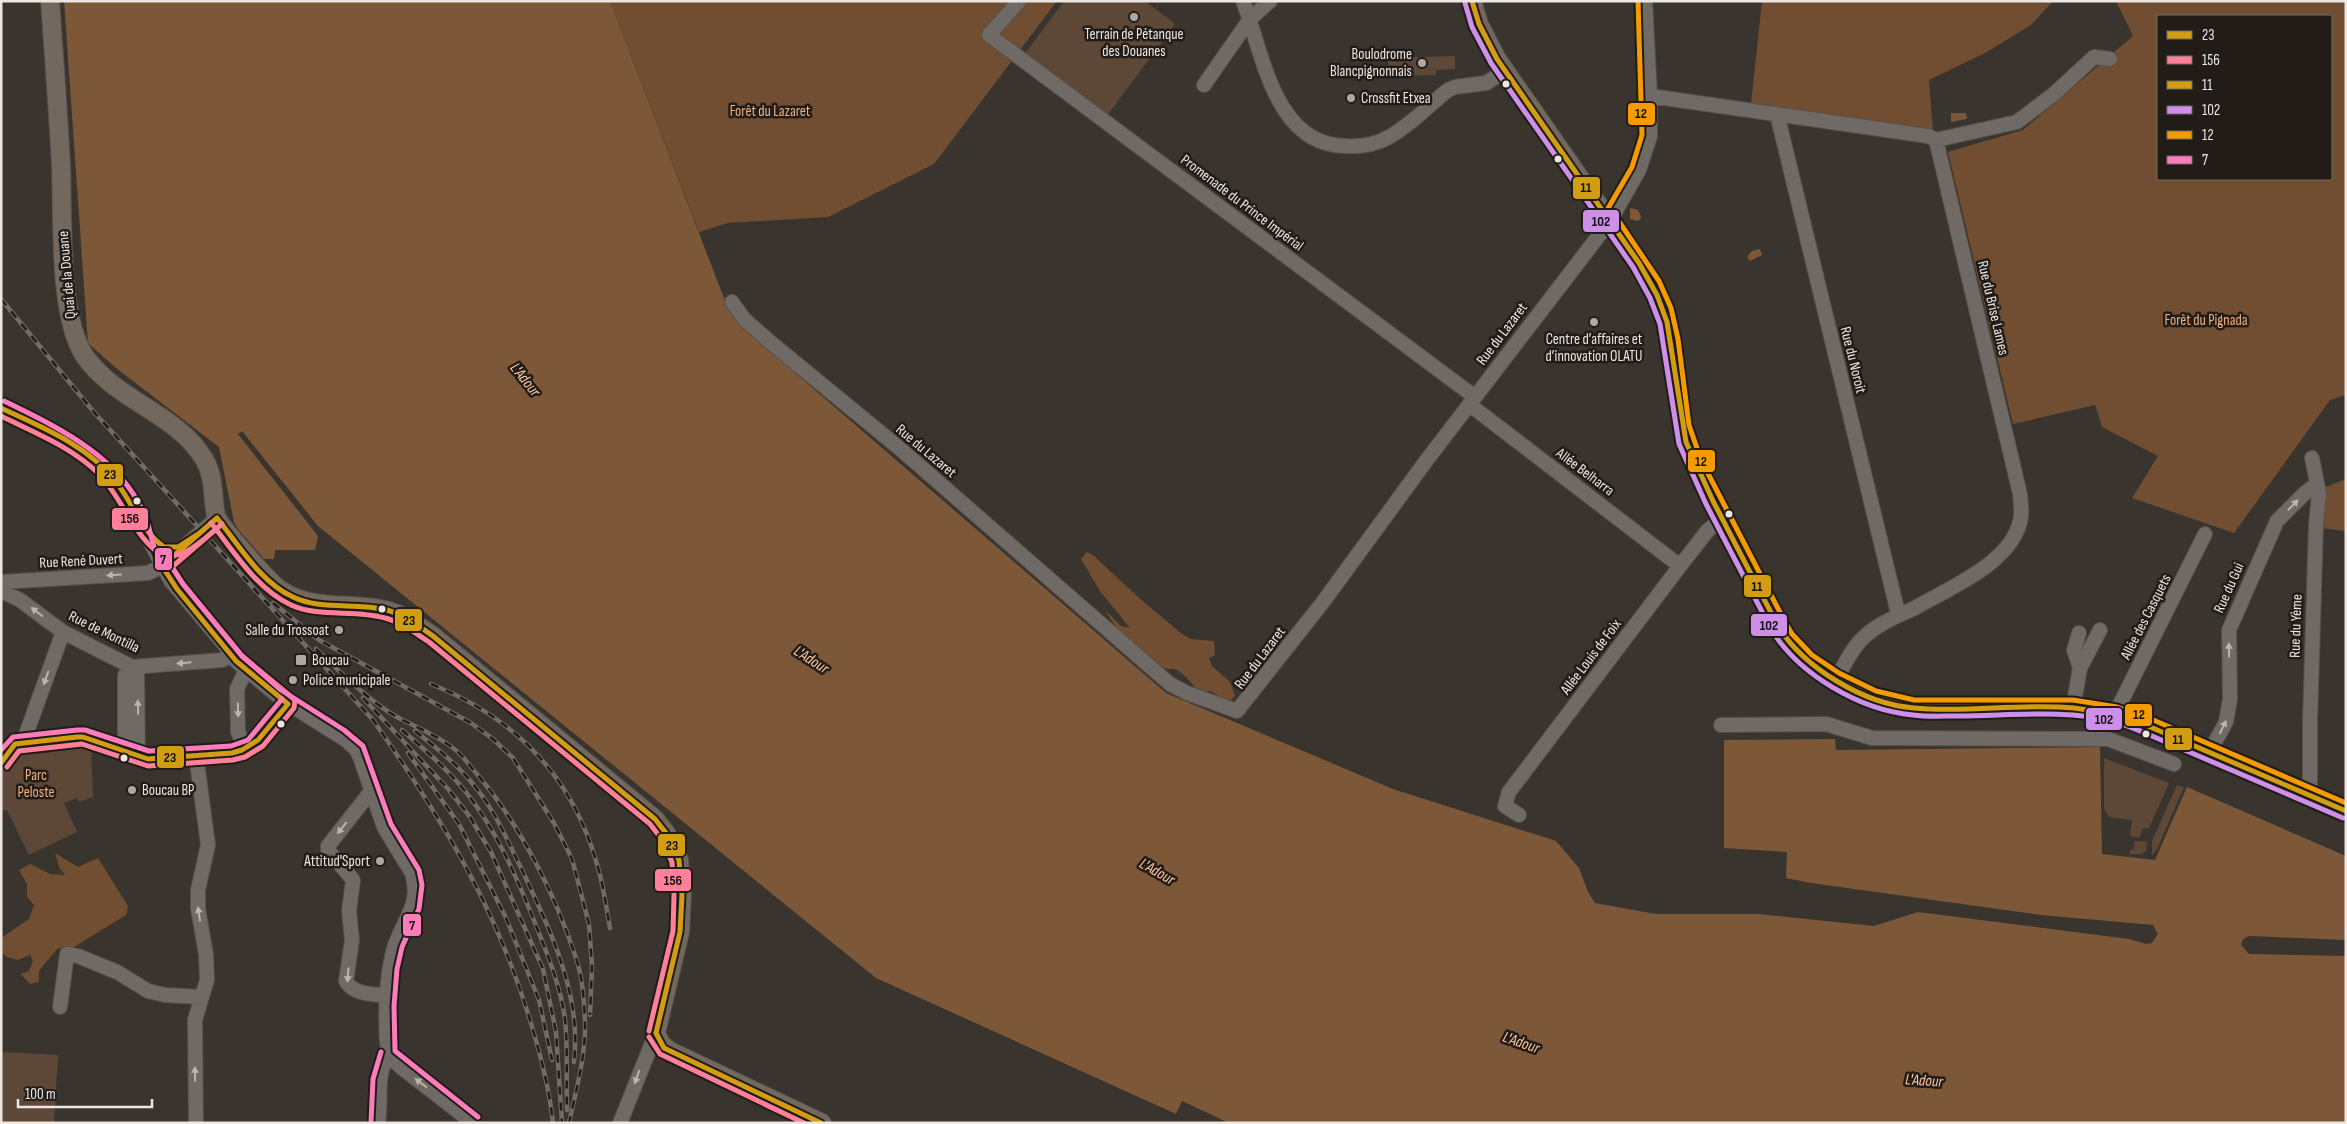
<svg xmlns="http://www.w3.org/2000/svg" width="2347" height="1124" viewBox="0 0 2347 1124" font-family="'Sofia Sans Condensed',sans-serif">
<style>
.green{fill:#5d4838}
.forest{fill:#714e31;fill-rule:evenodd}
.water{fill:#7c5738}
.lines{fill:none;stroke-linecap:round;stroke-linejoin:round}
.minor-casing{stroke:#56504c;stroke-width:16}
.major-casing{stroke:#56504c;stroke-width:20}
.minor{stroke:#6f6a65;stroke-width:14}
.major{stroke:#72685e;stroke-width:18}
.rail-casing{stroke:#706b67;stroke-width:4.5}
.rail{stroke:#211c18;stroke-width:2.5;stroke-dasharray:8;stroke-linecap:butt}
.bus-1-casing{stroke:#211c18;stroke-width:9}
.bus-2-casing{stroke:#211c18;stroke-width:9}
.bus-3-casing{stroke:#211c18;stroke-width:9}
.bus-4-casing{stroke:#211c18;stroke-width:9}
.bus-5-casing{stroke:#211c18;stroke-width:9}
.bus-6-casing{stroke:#211c18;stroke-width:9}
.bus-1{stroke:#d29d13;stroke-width:5}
.bus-2{stroke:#ff8098;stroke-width:5}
.bus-3{stroke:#d29d13;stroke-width:5}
.bus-4{stroke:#ce8fe9;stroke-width:5}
.bus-5{stroke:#f59a00;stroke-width:5}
.bus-6{stroke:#fe7cbc;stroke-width:5}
.oneway{fill:#bbb4af}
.poi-dot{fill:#afa8a2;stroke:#211c18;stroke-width:2}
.bus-dot{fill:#eee6e1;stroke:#211c18;stroke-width:2}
.labels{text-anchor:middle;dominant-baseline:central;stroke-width:5;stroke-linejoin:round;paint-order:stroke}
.poi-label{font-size:15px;fill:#eee6e1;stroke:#211c18;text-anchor:start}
.park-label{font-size:15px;fill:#f3b27e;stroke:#211c18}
.street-label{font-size:15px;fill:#eee6e1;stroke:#211c18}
.water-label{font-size:16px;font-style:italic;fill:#fec8a0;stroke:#211c18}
.line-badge{stroke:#211c18;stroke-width:2}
.pale-badge-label{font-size:14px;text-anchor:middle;font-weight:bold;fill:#111}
</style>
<rect width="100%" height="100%" fill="#3a342e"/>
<path class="green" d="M1064,1H1145L1175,24L1107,116L1024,55Z
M1455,56V69L1436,70V75L1388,76V58Z
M82,743L91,745L93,797L79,802L77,798L64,803L77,832L29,855L7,810L1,811C1,800 0,787 1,776C7,743 56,746 82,743Z
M2104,758L2169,783L2149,828H2143L2139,838L2130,836L2132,820L2109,817L2104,808Z
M2177,785L2184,787L2158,847L2152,856V841Z
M2135,841L2147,842L2146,851L2141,854H2130V850L2134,849Z
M1,1052L58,1055L54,1123H1Z"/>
<path class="forest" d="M610,1H1057L934,164L828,217L728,223L699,232Z
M1762,1H2053L2031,25L1985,53L1929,80L1933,131L1751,104Z
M2116,1H2346V395L2330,400L2234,533L2132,498L2158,456L2102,427L2095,405L2013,424L1948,152L2023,130L2133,36ZM2158,16H2331V179H2158Z
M2346,479V531L2321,528L2326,487Z
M1087,552L1094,556L1138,597L1182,634L1191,639L1214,641L1215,655L1209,658L1212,666L1230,682L1235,696L1229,702L1210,691L1202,693C1194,688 1184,673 1177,670C1174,668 1169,670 1165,668C1144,660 1115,629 1105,610L1121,626L1130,628L1100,591L1081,559Z
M55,853L78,867L98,858L128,906L126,915L74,947L57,949L39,971V982L30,984L21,974L29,971L33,961L30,955L18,960L7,957L1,952V938L29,919L34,905L27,897V884L19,870L30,864L50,874L65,875L59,867Z"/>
<path class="water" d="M64,1H610L722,293L730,312L742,327L1166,693L1393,789L1556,841L1579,868L1588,892L1595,903L1656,914H1758L1874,926L1918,912L2129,939L2146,944L2152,943L2158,934L2153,925L2041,915L1811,883L1786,878L1787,852L1724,848V740L1835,739L1836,750H1839L2100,747L2102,854L2155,860L2187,787L2346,856V940L2249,936L2243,939L2241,945L2249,954L2346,956V1123H1229L1182,1101L1176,1114L876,978L318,526L242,431L238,434L318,536L315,550H275L274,559H264L238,529L234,522L219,447L116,368L88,343Z
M1951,113H1966L1967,119L1951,122Z
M1630,208L1638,210L1641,216L1640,220L1637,221L1630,219Z
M1760,249L1762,255L1750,261L1747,257L1752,251Z"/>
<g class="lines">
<g class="minor-casing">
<path id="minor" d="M1019,1L989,35L1475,397
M1243,1C1263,53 1274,145 1345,146C1360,147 1375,145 1389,137C1411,125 1429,105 1448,90L1455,87L1486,83L1505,71
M1204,85L1250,19L1270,1
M1650,96L1928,136L1936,140L2020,494C2021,505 2023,517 2018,528C2004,566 1949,588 1915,608C1897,616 1875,625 1861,640C1850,651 1844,667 1835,680
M1777,114L1897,609L1900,613
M1936,140L2017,122L2054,94L2094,57L2110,59
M732,302L744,319L770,342L898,447L1170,684L1187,693L1237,711L1323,602L1426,461L1610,221L1639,170L1650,136V96L1645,1
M1470,405L1680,566
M1,408C54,434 128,464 141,529
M139,521L171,581L224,644L236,661L284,701L346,740L356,749L360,757L384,827L412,873C423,909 398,924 392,956C385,988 385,1023 388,1055L402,1068L473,1123
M1,582L148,573L162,566L217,518
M1,591L20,600L63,632L132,667L222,660L232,655
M2080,668L2100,630
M246,670L237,689L238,732L246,749
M2073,708L2080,668L2074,650L2079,633
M2115,714L2205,534
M1721,725L1826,724L1872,738L2108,739L2174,764
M25,742V737L63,632
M125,751V675L132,667L137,675L138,756
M2209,753L2226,722L2230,699L2229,630L2277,521L2305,493L2317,484
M196,755L208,845L198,890V909L206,954L207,980L195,1020L196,1123
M1,763L15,744L77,737H83L148,759L232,753L252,747L288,704
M372,790L328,846V850L353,880L349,911L352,940L346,981C353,995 374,994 388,996
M2310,796V722L2316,525L2319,493L2312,458
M1519,815L1505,806L1509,792L1680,566L1708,530L1722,519
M60,1007L67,954L78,956L117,972L148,991L165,995L202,997
M378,1123C382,1100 375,1076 388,1055
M620,1123L656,1033"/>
</g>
<g class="major-casing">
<path id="major" d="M50,1C54,56 58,110 61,165C63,215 58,315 84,355C115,401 177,413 204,459C215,477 212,496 216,516C219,525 269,582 279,589C310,611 350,602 385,610C403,614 418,626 433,636L655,819L666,833L679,860L682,895L680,932L656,1033L661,1044L670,1051L822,1123
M1472,1L1479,24L1497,59L1639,263L1657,295L1667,322L1686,442L1713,501L1778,626L1786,639L1807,661L1835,680L1873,698L1913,708H2073L2115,714L2148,726L2346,811"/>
</g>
<use href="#minor" class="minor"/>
<use href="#major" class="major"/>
<g class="rail-casing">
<path id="rail" d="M1,299L93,411L373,720C445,823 501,915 535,1037C543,1065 550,1094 553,1123
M273,603L319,640L471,723L493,739L513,758L554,823L572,859L589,924L592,966L590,1015
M316,649C342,673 366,699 397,717C416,727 436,735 453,748C462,754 469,765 476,773C520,824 555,894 576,958C583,978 584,1002 585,1022C586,1055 576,1091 569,1123
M431,684C513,717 571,774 596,861C603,882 606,906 610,928
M363,698L449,790L470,817L491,852L543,969L556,1032L562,1123
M402,730C424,749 446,768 465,791C495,828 515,873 533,918C546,951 560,983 565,1019C568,1049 566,1080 567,1110
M415,731C439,750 462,768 480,793C498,817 509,844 522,870C550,930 582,994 574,1062
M408,753L459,824L506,918L539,1000L552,1060"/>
</g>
<use href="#rail" class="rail"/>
<g class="bus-1-casing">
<path id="bus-1" d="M1,408C41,427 85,444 114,479C132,501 141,531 164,547H178L198,534
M217,518C239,545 260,582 293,597C322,611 356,602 387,610C404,615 419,626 433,636L655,819L666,833L679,860L682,895L680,932L656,1033
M1,763L15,744L77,737H83L148,759L232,753L242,750L258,740L288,704L236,661L177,589L162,566L217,518
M656,1033L664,1048L821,1123"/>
</g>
<g class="bus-2-casing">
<path id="bus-2" d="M1,416C35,433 72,447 99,474C119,493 139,545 162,554C177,560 192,549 203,540
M211,523C234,551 256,589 291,605C320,618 355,609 385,618C401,622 415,633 429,642L650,824L660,837L672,862L674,895L673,931L649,1031
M7,767L19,751L82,744L148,766L233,760L245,757L263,746L294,708L295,700L242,656L183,584L172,567L222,524
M649,1037L660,1054L804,1123"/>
</g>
<g class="bus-3-casing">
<path id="bus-3" d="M1472,1L1479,24L1497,59L1639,263L1657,295L1667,322L1686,442L1713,501L1778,626C1804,668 1864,704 1914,708C1967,713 2021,703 2074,708C2100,711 2123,717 2148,726L2346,811"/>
</g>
<g class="bus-4-casing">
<path id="bus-4" d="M1465,3L1472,27L1491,63L1633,267L1650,298L1660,324L1679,444L1706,504L1771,629C1799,675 1860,710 1913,715C1927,717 1943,716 1958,716C2007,716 2066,709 2113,721C2124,724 2135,729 2145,733L2343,818"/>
</g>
<g class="bus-5-casing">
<path id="bus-5" d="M1603,217L1632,167L1642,135L1638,1
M1616,217L1659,281L1671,308L1678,339L1689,425L1701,460L1785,622L1792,634L1812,655L1839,673L1876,691L1914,700H2073L2117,707L2151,719L2346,803"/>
</g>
<g class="bus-6-casing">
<path id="bus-6" d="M4,401C59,428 120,456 145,516C150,528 152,543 157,556L168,561L183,584L242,656L281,690L344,730L363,746L391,824L419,870L422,885L419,909L402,947L397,969L394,1006L395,1051L478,1117
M1,750L13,737L77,730H85L149,751L231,746L248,740L282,699
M371,1122L373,1079L381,1052"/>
</g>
<use href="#bus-1" class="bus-1"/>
<use href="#bus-2" class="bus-2"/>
<use href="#bus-3" class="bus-3"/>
<use href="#bus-4" class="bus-4"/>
<use href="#bus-5" class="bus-5"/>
<use href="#bus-6" class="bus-6"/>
</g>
<defs><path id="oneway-solid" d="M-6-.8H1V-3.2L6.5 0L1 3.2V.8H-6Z" transform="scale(1.25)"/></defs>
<g class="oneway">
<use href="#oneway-solid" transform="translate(2293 505) rotate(-46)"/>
<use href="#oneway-solid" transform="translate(114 575) rotate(177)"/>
<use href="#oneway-solid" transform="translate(37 612) rotate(-143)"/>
<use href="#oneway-solid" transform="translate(2229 650) rotate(-91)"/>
<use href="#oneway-solid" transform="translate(184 663) rotate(175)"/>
<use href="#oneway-solid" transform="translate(46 678) rotate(110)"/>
<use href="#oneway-solid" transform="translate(138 707) rotate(-91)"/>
<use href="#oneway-solid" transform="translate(238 710) rotate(89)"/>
<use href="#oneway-solid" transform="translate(2223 727) rotate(-65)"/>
<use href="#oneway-solid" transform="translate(342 828) rotate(129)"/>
<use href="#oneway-solid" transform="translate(199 914) rotate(-98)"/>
<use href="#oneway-solid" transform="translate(348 975) rotate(94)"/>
<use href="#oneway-solid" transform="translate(195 1074) rotate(-91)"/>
<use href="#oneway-solid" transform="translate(637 1077) rotate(110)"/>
<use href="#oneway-solid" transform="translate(421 1083) rotate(-143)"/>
</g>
<g class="poi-dot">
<circle cx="1134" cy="17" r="5"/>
<circle cx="1422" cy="63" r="5"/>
<circle cx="1351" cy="98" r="5"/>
<circle cx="1594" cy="322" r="5"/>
<circle cx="339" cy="630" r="5"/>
<rect x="295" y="654" width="12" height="12" rx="2.5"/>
<circle cx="293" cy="680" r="5"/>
<circle cx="132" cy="790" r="5"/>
<circle cx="380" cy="861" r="5"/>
</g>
<g class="bus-dot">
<circle cx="1506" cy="84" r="4.5"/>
<circle cx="1558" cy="159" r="4.5"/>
<circle cx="137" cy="501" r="4.5"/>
<circle cx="1729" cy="514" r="4.5"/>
<circle cx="382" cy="609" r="4.5"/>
<circle cx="281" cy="724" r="4.5"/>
<circle cx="2146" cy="734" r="4.5"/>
<circle cx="124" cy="758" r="4.5"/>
</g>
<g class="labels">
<g class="poi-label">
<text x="1134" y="34" text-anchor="middle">Terrain de Pétanque<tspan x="1134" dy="17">des Douanes</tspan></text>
<text x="1412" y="54" text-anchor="end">Boulodrome<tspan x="1412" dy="17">Blancpignonnais</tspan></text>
<text x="1361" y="98">Crossfit Etxea</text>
<text x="1594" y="339" text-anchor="middle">Centre d’affaires et<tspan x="1594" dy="17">d’innovation OLATU</tspan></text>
<text x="329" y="630" text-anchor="end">Salle du Trossoat</text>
<text x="312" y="660">Boucau</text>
<text x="303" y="680">Police municipale</text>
<text x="142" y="790">Boucau BP</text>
<text x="370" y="861" text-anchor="end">Attitud'Sport</text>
</g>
<g class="park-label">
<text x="770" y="111">Forêt du Lazaret</text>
<text x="2206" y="320">Forêt du Pignada</text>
<text x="36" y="775">Parc<tspan x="36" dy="17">Peloste</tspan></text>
</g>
<g class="street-label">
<text transform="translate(1242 203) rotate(37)">Promenade du Prince Impérial</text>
<text transform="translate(67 275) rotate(-95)">Quai de la Douane</text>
<text transform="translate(1993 308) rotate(77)">Rue du Brise Lames</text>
<text transform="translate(1502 334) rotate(-53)">Rue du Lazaret</text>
<text transform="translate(1853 360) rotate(76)">Rue du Noroit</text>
<text transform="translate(926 451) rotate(40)">Rue du Lazaret</text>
<text transform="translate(1585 472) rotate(37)">Allée Belharra</text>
<text transform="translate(81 561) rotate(-3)">Rue René Duvert</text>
<text transform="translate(2229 588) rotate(-66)">Rue du Gui</text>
<text transform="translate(2146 617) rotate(-63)">Allée des Casquets</text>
<text transform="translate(2296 626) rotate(-88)">Rue du Yème</text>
<text transform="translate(104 632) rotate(26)">Rue de Montilla</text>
<text transform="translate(1591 657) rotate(-53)">Allée Louis de Foix</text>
<text transform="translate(1260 658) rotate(-53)">Rue du Lazaret</text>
</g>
<g class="water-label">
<text transform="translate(525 380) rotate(51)">L'Adour</text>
<text transform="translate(811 660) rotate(33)">L'Adour</text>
<text transform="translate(1157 872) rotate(30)">L'Adour</text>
<text transform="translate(1521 1043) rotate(19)">L'Adour</text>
<text transform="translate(1924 1081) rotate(4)">L'Adour</text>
</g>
</g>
<g class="line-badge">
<rect x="1627" y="102" width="29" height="24" rx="5" fill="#f59a00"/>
<rect x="1572" y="176" width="29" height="24" rx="5" fill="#d29d13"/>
<rect x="1582" y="209" width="38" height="24" rx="5" fill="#ce8fe9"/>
<rect x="1687" y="449" width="29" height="24" rx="5" fill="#f59a00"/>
<rect x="96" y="463" width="28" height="24" rx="5" fill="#d29d13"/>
<rect x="111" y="507" width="38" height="24" rx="5" fill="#ff8098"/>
<rect x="154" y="547" width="19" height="24" rx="5" fill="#fe7cbc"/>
<rect x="1743" y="574" width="29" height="24" rx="5" fill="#d29d13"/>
<rect x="394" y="608" width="29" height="24" rx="5" fill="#d29d13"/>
<rect x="1750" y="613" width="38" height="24" rx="5" fill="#ce8fe9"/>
<rect x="2124" y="703" width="29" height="24" rx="5" fill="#f59a00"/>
<rect x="2085" y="707" width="38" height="24" rx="5" fill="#ce8fe9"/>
<rect x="2164" y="727" width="29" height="24" rx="5" fill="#d29d13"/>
<rect x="156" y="745" width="29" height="24" rx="5" fill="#d29d13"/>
<rect x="657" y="833" width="29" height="24" rx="5" fill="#d29d13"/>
<rect x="654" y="868" width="38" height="24" rx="5" fill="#ff8098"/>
<rect x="402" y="913" width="20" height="24" rx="5" fill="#fe7cbc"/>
</g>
<g class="pale-badge-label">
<text x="1641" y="118">12</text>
<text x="1586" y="192">11</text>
<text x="1601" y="226">102</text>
<text x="1701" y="466">12</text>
<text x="110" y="479">23</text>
<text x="130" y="523">156</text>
<text x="163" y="564">7</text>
<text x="1757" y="591">11</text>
<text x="409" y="625">23</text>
<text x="1769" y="630">102</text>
<text x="2139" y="719">12</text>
<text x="2104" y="724">102</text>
<text x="2178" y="744">11</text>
<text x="170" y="762">23</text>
<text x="672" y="850">23</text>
<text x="673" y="885">156</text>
<text x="412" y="930">7</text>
</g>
<rect width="2347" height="1124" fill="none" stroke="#eee6e1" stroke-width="5"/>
<rect x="2157" y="15" width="175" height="165" fill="#211c18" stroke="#736d68"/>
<rect x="2167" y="31" width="25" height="8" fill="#d29d13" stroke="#736d68"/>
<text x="2202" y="40" font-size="15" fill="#eee6e1">23</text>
<rect x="2167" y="56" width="25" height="8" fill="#ff8098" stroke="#736d68"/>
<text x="2202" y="65" font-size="15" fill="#eee6e1">156</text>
<rect x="2167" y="81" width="25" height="8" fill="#d29d13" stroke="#736d68"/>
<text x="2202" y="90" font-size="15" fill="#eee6e1">11</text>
<rect x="2167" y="106" width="25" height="8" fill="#ce8fe9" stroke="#736d68"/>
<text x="2202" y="115" font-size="15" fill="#eee6e1">102</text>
<rect x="2167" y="131" width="25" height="8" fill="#f59a00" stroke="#736d68"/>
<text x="2202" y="140" font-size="15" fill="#eee6e1">12</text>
<rect x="2167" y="156" width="25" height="8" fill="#fe7cbc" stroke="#736d68"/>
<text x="2202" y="165" font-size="15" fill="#eee6e1">7</text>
<path d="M18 1099v8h134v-8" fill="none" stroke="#eee6e1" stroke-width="2.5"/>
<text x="25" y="1099" font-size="15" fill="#eee6e1" stroke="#211c18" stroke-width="4" paint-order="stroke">100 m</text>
</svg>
